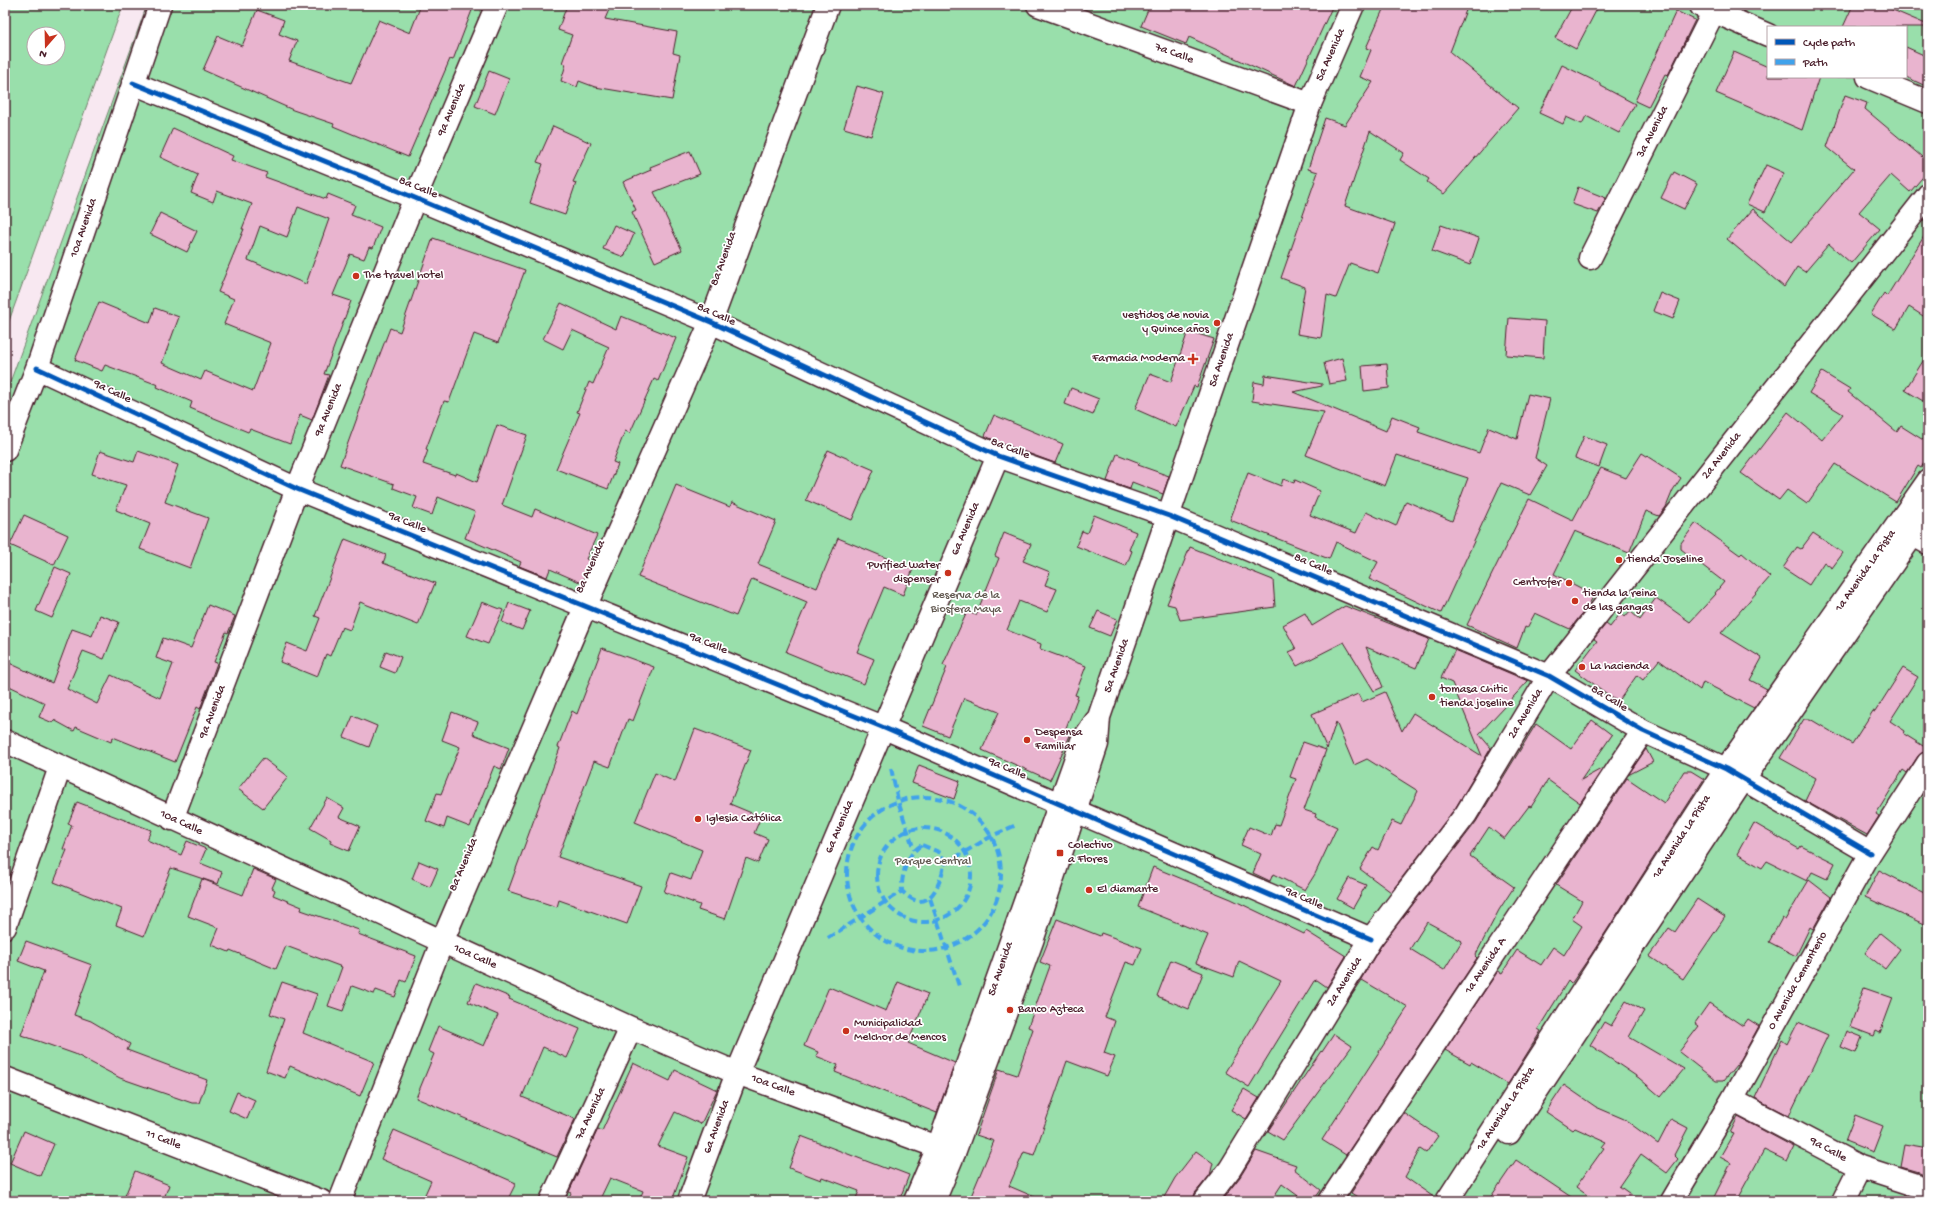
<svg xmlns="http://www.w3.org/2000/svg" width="1933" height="1206" viewBox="0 0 1933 1206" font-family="'Gochi Hand',sans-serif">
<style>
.green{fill:#99dfab;stroke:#727f6b;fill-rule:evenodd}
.building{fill:#e9b4cf;stroke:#4a1f2b;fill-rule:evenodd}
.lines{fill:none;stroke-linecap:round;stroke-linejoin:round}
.minor-casing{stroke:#4a1f2b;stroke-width:25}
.tertiary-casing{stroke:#4a1f2b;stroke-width:25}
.minor{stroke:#fff;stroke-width:22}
.tertiary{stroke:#fff;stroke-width:22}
.quiet{stroke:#40a2eb;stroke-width:4;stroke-dasharray:8 4;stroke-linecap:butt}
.cycleway-casing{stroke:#fff;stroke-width:8}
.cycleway{stroke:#0057b8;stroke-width:5}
.poi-dot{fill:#c8321e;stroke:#fff;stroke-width:1.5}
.labels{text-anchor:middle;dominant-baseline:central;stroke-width:3.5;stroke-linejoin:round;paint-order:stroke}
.street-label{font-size:12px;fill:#4a1f2b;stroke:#fff}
.poi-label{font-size:12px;fill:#4a1f2b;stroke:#fff;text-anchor:start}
.park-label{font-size:12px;fill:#625951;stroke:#fff}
</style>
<rect width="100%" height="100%" fill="#f8e8f1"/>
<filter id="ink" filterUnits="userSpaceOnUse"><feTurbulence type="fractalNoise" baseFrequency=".025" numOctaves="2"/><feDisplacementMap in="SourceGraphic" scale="8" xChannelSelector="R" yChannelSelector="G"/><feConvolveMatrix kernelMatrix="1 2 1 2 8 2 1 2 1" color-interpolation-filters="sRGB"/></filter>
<g filter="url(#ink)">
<path class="green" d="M5,5H123L5,332ZM34,34H58V58H34Z
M147,5H1928V1201H5V396ZM1768,27H1906V77H1768Z"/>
<path class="building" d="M421,5H474L453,60L450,59L408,157L333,126L334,124L293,110L203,70L218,36L242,46L257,10L284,20L279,34L297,41L289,61L351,83L379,20L410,33Z
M567,5H611L605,19L677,32L673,53L680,55L672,100L595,87L579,81L577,87L561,81L566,64L562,63L572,35L558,30Z
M1150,5H1333L1296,86L1189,37L1186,44L1141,26Z
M1385,5H1468L1450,52L1518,108L1444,194L1427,182L1429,179L1400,160L1404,153L1370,131L1345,206L1395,224L1378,273L1350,263L1336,298L1327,295L1321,338L1297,334L1305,287L1281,278L1318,172L1308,169L1325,118L1345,125L1373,82L1360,77L1371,50L1366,48Z
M1573,5H1599L1576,49L1555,38Z
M1853,5H1881L1928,25V27H1843Z
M1676,11L1695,20L1668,75L1665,74L1648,107L1635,101Z
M1906,47L1928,57V87L1906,77Z
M1734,52L1768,67V77H1819L1802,130L1716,93Z
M1562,65L1601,84V86L1635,104L1619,133L1586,116L1582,124L1566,117L1563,124L1539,113Z
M489,71L509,79L495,114L475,106Z
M857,86L884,94L871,136L844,128Z
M1845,95L1867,103L1865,109L1928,162V171L1910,192L1891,175L1859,212L1880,229L1851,263L1829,244L1805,272L1797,267L1784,287L1727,239L1753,209L1792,242L1854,169L1827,147Z
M553,126L591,143L573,182L576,183L565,215L530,203L543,164L537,162Z
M173,128L233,156L231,160L267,173L265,177L326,199L328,194L355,205L351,215L381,227L373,248L369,247L364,259L350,254L333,295L351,301L324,374L329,375L312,420L300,415L290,444L250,429L248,432L190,408L192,402L157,387L158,385L105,365L102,371L75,360L99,302L150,323L155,308L179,317L162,363L201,380L205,371L253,391L271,343L224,324L234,299L218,292L244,229H242L252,204L217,191L213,202L191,193L198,175L160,157ZM298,207L329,219L306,284L248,260L260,226L287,237Z
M690,151L700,174L654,192L682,250L655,262L632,212L636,210L623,182L651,170L650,167Z
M1766,165L1784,173L1765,212L1747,204Z
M1674,172L1697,184L1684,209L1661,198Z
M1578,187L1606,198L1598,213L1572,204Z
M160,213L197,231L187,252L150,234Z
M614,225L634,234L624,257L603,249Z
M1441,225L1479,238L1470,265L1432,251Z
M1928,230V319L1909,307L1896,329L1871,314L1884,293L1887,296Z
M433,238L525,270L498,343L474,334L449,402L444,401L426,449L428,450L423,464L455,475L456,473L477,482L497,425L527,435L502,505L532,517L535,509L597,535L586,559L592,562L582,583L550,569L547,577L519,566L521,562L465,538L475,512L438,497L432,515L413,508L417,497L393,488L394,484L340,465L361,407L360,406L390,328L400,332Z
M1660,293L1680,301L1673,319L1653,311Z
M561,303L616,329L621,316L676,338L658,381L654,379L630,433L625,431L613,462L618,464L608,489L556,469L580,413L577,412L589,382L593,384L609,347L572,330L563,349L543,339Z
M1509,318L1545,321L1543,358L1506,355Z
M1188,331L1214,339L1197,387L1194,386L1176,427L1135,409L1150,374L1171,382Z
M1928,353V404L1905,390Z
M1342,358L1347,381L1329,384L1324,363Z
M1387,364L1389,388L1364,391L1362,366Z
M1822,372L1850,389L1848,392L1897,432L1901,426L1928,443V456L1921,468L1918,466L1896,502L1835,464L1807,504L1787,490L1779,500L1741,473L1788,412L1822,440L1843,414L1809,393Z
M1265,375L1322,384V386L1293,392L1386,431L1392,416L1420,427L1418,432L1479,453L1489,427L1517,439L1528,394L1550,399L1535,458L1547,466L1530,495L1501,483L1441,613L1369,579L1378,562L1336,542L1329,559L1230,520L1248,473L1281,486L1283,479L1294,483L1295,480L1320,491L1310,515L1356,533L1366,512L1396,526L1406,501L1452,521L1468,478L1397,455L1385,486L1306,455L1324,412L1252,401L1254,382L1264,384Z
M1071,388L1099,399L1093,415L1065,404Z
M994,415L1063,444L1055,463L1003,444L985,436Z
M1584,436L1607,445L1599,467L1575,458Z
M828,450L874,470L852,520L806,500Z
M100,451L134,462L138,451L178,465L165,502L208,518L190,568L140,549L150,524L116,510L126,485L92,474Z
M1642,453L1681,478L1673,490L1666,507L1659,516L1646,511L1629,553L1575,531L1554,574L1594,595L1588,606L1570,629L1535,613L1527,628L1525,627L1517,648L1467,625L1529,499L1573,520L1601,468L1626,478Z
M1117,454L1140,463L1138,465L1169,476L1163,494L1132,482L1130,489L1107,481Z
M676,485L730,507L732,502L776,521L758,564L817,588L838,538L913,569L903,595L884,587L857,652L874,659L864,684L786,652L807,602L752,579L736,616L638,577Z
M24,515L68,535L54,565L10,545Z
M1094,515L1136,532L1129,550L1132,551L1126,566L1076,546L1082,531L1087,533Z
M1696,523L1740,555L1742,553L1770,577L1721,633L1762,658L1750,680L1767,689L1754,708L1703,682L1700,690L1659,660L1643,680L1637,675L1618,702L1575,670L1597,641L1594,639L1606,624L1610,627L1620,614L1625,617L1630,611L1640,620L1656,598L1690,622L1716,594L1715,593L1724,582L1681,549V543Z
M1004,533L1031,544L1023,561L1050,572L1045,585L1057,589L1047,612L1019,601L1007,630L1041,644L1040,649L1086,666L1075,695L1078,696L1066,728L1072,731L1050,780L982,750L999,712L964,698L948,736L923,726L947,667L943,665L967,612L976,615L999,558L995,556Z
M1813,533L1843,553L1832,568L1824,562L1809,585L1783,568L1797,547L1801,549Z
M345,539L386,555L383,563L435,583L418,625L360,602L350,630L342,627L330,656L326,654L317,677L280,662L287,643L307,651L320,618L315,616Z
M1190,547L1273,580L1275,607L1180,620L1175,606L1167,604Z
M55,567L71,574L52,618L36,611Z
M482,602L503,610L488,644L467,636Z
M509,603L530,611L522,630L502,622Z
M208,605L235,616L228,633L226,632L214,662L217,663L200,709L197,707L175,762L113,737L111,742L76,727L74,731L54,720L53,723L39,717L45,703L5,684V661L52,683L72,629L92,636L100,615L119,622L104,659L83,651L67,689L97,704L111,675L160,698L173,664L156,658L163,638L191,648Z
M1345,606L1429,639L1416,668L1366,647L1383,687L1374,691L1344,642L1297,666L1289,652L1296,649L1283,625L1305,613L1312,626Z
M1098,611L1117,619L1110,636L1090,628Z
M602,648L654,667L633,721L628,719L610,767L594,761L558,857L641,886L627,924L559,900L557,907L508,891L560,748L558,747L572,711L577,714Z
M1455,650L1528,681L1479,734L1491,748L1456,807L1391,892L1360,869L1373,847L1378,850L1392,821L1401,825L1418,791L1367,759L1354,765L1336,722L1327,749L1312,714L1358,694L1362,702L1385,692L1402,731L1413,713L1482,756L1452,683L1441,678Z
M386,651L401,657L395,673L380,667Z
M1903,668L1918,677L1890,721L1905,731L1904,734L1928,749L1918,756L1907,773L1903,770L1876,814L1879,816L1867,835L1805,801L1816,778L1780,758L1804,719H1810L1852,744L1873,711L1875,712Z
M452,712L478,722L473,734L509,748L501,769L494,766L470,827L447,818L444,828L426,821L437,793L441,794L460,747L442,740Z
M353,716L377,726L369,747L344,737Z
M1592,720L1612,735L1581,780L1603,768L1580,803L1548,780L1531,807L1529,806L1504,839L1489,827L1470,856L1514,887L1499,910L1475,956L1477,958L1346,1155L1322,1140L1408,1007L1362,980L1348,1001L1381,946L1476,822L1536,724L1571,749ZM1427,922L1462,941L1444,970L1410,949Z
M695,729L751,750L730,804L761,817L754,833L768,839L758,863L746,858L725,919L698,910L700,905L664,892L671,873L691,880L702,850L635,822L655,773L675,782Z
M1303,742L1326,750L1304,810L1316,814L1315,817L1337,827L1315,874L1305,890L1273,874L1270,881L1253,873L1261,854L1241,845L1249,827L1271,836L1275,824L1279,825L1296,779L1290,777Z
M1646,749L1653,762L1628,775Z
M263,758L288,777L263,808L238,789Z
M919,765L960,781L954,799L912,783Z
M1684,771H1691L1704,779L1591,955L1571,984L1568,981L1538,1029L1541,1031L1508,1084L1471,1062L1470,1064L1445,1050L1498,971L1502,973L1517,950L1541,965L1553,947L1564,955L1582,926L1572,919L1582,901L1556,885L1627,778L1664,803Z
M327,798L344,808L339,817L360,826L349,851L330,843L331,840L310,828Z
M77,802L151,830L147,840L181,855L187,841L206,849L200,863L222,872L218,884L171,868L144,936L116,925L122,909L54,882L67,850L63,849L72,825L68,824Z
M1754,823L1799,849L1801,846L1835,863L1827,879L1812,872L1807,881L1767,861L1762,868L1737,854Z
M419,861L438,869L430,887L412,879Z
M1153,867L1231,899L1304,934L1306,931L1346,956L1327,987L1317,980L1314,981L1249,1087L1225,1072L1281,981L1239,961L1234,977L1196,963L1208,935L1138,907Z
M253,869L276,879L272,888L275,890L273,895L302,907L301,910L359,930L358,934L416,956L406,982L401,980L395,997L376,990L374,994L352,986L343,1011L328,1006L342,967L286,946L276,969L230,950L229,952L212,945L219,928L188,916L202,879L243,895Z
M1879,870L1928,895V926L1865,897Z
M1349,878L1366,885L1353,908L1337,899Z
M1809,880L1831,897L1813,929L1810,927L1796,956L1769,942L1782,918L1785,920Z
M1697,899L1725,917L1683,979L1649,956L1669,928L1675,932Z
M1057,919L1100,936L1101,933L1142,948L1135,965L1126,962L1105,1017L1115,1021L1104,1053L1115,1057L1107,1076L1067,1061L1034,1155L1024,1152L1009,1186L1044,1201H969L994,1141L976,1135L999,1069L1017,1075L1033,1029L1028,1027L1050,966L1040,962Z
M1880,933L1900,949L1885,969L1865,953Z
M26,941L92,965L74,1015L91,1021L130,1044L127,1050L207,1080L199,1103H192L120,1078L75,1054L21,1035L44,971L18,961Z
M1171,960L1203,973L1189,1009L1157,996Z
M282,982L317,994L303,1033L374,1062L360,1096L290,1066L285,1078L266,1071L284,1019L270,1014Z
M898,982L928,994L908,1043L955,1063L937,1113L835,1072L838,1065L816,1056L818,1052L804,1046L829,987L886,1011Z
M476,983L510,997L509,999L580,1029L567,1058L543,1047L522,1097L575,1119L557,1157L416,1098L434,1054L428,1051L438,1026L484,1046L498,1015L468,1002Z
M1864,988L1893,998L1880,1033L1876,1031L1874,1036L1850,1027Z
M1626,1001L1644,1011L1629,1037L1684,1069L1661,1097L1639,1078L1590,1045L1604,1022L1611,1026Z
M1709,1003L1743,1026L1748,1019L1759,1026L1741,1059L1723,1081H1716L1679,1052L1699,1026L1695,1023Z
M1798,1022L1828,1035L1789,1116L1755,1098L1782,1040L1787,1044Z
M1847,1031L1862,1037L1856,1053L1841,1047Z
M1334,1034L1352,1046L1283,1140L1268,1131L1321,1051L1322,1052Z
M633,1063L670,1081L675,1070L717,1090L701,1124L675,1112L658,1146L688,1157L672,1201H639L643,1191L610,1178L599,1201H567L571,1193L569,1192L598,1129L602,1131Z
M1564,1085L1596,1107L1624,1119L1658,1144L1671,1119L1688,1128L1674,1155L1678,1159L1667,1173L1641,1154L1619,1186L1640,1201H1595L1576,1187L1604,1148L1602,1147L1606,1142L1575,1128L1573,1130L1546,1112Z
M1244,1089L1259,1098L1246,1119L1231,1110Z
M237,1092L255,1100L247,1119L229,1111Z
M1404,1113L1438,1136L1426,1153L1420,1149L1405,1177L1435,1198V1201H1407L1398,1195L1393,1201H1364L1351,1193Z
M1855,1115L1883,1126L1873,1152L1845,1141Z
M1738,1117L1794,1147L1787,1161L1764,1150L1736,1201H1712L1731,1163L1720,1157L1733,1134L1730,1133Z
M394,1130L516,1183L507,1201H422L431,1181L381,1159Z
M24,1131L54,1144L40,1176L10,1163Z
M801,1136L887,1169L888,1167L909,1175L899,1201H855L859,1191L822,1177L821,1180L789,1168Z
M1905,1145L1928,1149L1925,1174L1901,1167Z
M1196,1151L1213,1163L1210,1175L1195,1193L1193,1201H1162L1175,1178Z
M1256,1151L1296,1165L1294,1169L1321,1190L1313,1201H1305L1282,1184L1271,1201H1221L1240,1177Z
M1516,1160L1577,1201H1488Z
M135,1171L169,1185L163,1201H123Z"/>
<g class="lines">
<g class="minor-casing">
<path id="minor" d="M1038,5L1310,104
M1701,6L1768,35
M1868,77L1928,102
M133,83L415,198L711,322L998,456L1169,516L1549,676L1643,731L1726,769L1870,853
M1590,258L1717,5
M37,368L297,489L882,727L1371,939
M5,450L37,368L160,5
M1900,522L1913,535L1928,543
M5,741L631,1028L737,1073L954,1153
M172,819L297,489L415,198L497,5
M5,927L60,767
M5,1078L321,1201
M1732,1100L1860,1167L1928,1189
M340,1201L442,942L586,605L711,322L828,5
M551,1201L631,1028
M689,1201L737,1073L998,456
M1205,1201L1230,1169L1371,939L1466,814L1549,676L1928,195
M1330,1201L1643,731
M1672,1201L1732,1100L1870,853L1928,763
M1843,1201L1860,1167"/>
</g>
<g class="tertiary-casing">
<path id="tertiary" d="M1509,1133L1743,780L1928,513
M915,1201L938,1147L1082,741L1096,721
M934,1201L954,1153L1032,941L1097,744L1099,717L1310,104L1353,5
M1447,1201L1726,769L1928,481"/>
</g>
<use href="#minor" class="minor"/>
<use href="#tertiary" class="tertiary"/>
<path class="quiet" d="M891,768L898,801L914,850
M847 874a77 77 0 1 1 154 0a77 77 0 1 1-154 0Z
M877 875a47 47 0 1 1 94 0a47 47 0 1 1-94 0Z
M922,845L941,853C942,856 945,861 944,865C942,877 934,903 918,901C912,900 906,895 902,891C901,875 907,853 922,845Z
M944,864L992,836L1016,825
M930,898L959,986
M828,938L902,891"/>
<g class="cycleway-casing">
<path id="cycleway" d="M133,83L415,198L711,322L998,456L1169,516L1549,676L1643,731L1726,769L1870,853
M37,368L297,489L882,727L1371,939"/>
</g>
<use href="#cycleway" class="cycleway"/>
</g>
</g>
<g class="poi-dot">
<circle cx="356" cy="276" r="4"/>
<circle cx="1217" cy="323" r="4"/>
<path d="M1191 353h4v4h4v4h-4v4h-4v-4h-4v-4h4z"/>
<circle cx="1619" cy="560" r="4"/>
<circle cx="948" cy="573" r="4"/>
<circle cx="1569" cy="583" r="4"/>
<circle cx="1575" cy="601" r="4"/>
<circle cx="1582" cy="667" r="4"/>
<circle cx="1432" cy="697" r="4"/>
<circle cx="1027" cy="740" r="4"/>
<circle cx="698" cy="819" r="4"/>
<rect x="1056" y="849" width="8" height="8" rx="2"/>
<circle cx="1089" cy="890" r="4"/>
<circle cx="1010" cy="1010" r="4"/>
<circle cx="846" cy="1031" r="4"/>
</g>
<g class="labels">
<g class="street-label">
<text transform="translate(1174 54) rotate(20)">7a Calle</text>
<text transform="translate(1331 55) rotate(-66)">5a Avenida</text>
<text transform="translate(452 110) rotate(-67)">9a Avenida</text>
<text transform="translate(1653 132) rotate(-63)">3a Avenida</text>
<text transform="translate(418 188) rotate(22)">8a Calle</text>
<text transform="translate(84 228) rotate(-71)">10a Avenida</text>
<text transform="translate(724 259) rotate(-70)">8a Avenida</text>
<text transform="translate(716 315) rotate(24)">8a Calle</text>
<text transform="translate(1222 360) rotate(-71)">5a Avenida</text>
<text transform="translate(112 392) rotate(25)">9a Calle</text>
<text transform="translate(329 410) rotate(-68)">9a Avenida</text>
<text transform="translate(1010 449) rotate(21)">8a Calle</text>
<text transform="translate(1722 456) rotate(-52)">2a Avenida</text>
<text transform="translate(407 523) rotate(22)">9a Calle</text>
<text transform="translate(966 529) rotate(-67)">6a Avenida</text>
<text transform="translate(1313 565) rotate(23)">8a Calle</text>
<text transform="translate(591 567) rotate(-66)">8a Avenida</text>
<text transform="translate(1866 571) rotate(-55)">1a Avenida La Pista</text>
<text transform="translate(708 644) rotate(22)">9a Calle</text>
<text transform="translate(1117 666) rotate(-71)">5a Avenida</text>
<text transform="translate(1609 699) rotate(31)">8a Calle</text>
<text transform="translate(213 712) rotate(-69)">9a Avenida</text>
<text transform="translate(1526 714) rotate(-59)">2a Avenida</text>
<text transform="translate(1007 769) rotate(23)">9a Calle</text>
<text transform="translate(181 823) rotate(25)">10a Calle</text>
<text transform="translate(840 827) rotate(-67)">6a Avenida</text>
<text transform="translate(1682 837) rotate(-57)">1a Avenida La Pista</text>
<text transform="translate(464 865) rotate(-67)">8a Avenida</text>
<text transform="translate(1304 899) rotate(24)">9a Calle</text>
<text transform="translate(475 957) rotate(24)">10a Calle</text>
<text transform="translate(1486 966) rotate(-56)">1a Avenida A</text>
<text transform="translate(1001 969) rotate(-71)">5a Avenida</text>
<text transform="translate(1798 981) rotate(-61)">0 Avenida Cementerio</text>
<text transform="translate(1345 982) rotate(-58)">2a Avenida</text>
<text transform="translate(773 1086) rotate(20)">10a Calle</text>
<text transform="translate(1506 1109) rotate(-57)">1a Avenida La Pista</text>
<text transform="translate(591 1114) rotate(-65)">7a Avenida</text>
<text transform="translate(717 1127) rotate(-70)">6a Avenida</text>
<text transform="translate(163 1140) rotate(21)">11 Calle</text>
<text transform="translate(1828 1150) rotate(28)">9a Calle</text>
</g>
<g class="poi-label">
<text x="364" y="276">The travel hotel</text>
<text x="1209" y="316" text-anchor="end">vestidos de novia<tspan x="1209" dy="14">y Quince años</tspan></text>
<text x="1185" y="359" text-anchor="end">Farmacia Moderna</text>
<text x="1627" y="560">tienda Joseline</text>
<text x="940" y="566" text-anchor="end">Purified water<tspan x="940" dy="14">dispenser</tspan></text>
<text x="1561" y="583" text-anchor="end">Centrofer</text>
<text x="1583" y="594">tienda la reina<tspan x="1583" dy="14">de las gangas</tspan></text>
<text x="1590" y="667">La hacienda</text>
<text x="1440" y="690">tomasa Chitic<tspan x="1440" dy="14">tienda joseline</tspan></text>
<text x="1035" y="733">Despensa<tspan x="1035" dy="14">Familiar</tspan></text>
<text x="706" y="819">Iglesia Católica</text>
<text x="1068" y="846">Colectivo<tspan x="1068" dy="14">a Flores</tspan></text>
<text x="1097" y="890">El diamante</text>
<text x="1018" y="1010">Banco Azteca</text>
<text x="854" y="1024">Municipalidad<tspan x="854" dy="14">Melchor de Mencos</tspan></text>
</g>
<g class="park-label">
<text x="966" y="596">Reserva de la<tspan x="966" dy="14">Biosfera Maya</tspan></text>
<text x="933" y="862">Parque Central</text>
</g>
</g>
<rect width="1933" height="1206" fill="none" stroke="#fff" stroke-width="20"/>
<rect x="10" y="10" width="1913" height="1186" fill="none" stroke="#4a1f2b" stroke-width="1.5" filter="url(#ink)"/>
<rect x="1767" y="26" width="140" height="52" fill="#ffffff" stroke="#b7a5aa"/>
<rect x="1775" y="39" width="20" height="6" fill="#0057b8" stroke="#b7a5aa"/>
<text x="1803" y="46" font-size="12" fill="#4a1f2b">Cycle path</text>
<rect x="1775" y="59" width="20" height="6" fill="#40a2eb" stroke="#b7a5aa"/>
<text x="1803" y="66" font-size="12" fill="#4a1f2b">Path</text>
<g transform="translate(46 46) rotate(200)"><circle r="19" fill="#ffffff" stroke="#b7a5aa"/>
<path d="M0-3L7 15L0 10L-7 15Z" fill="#c8321e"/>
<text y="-6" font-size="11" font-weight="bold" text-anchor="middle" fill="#4a1f2b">N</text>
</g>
</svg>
